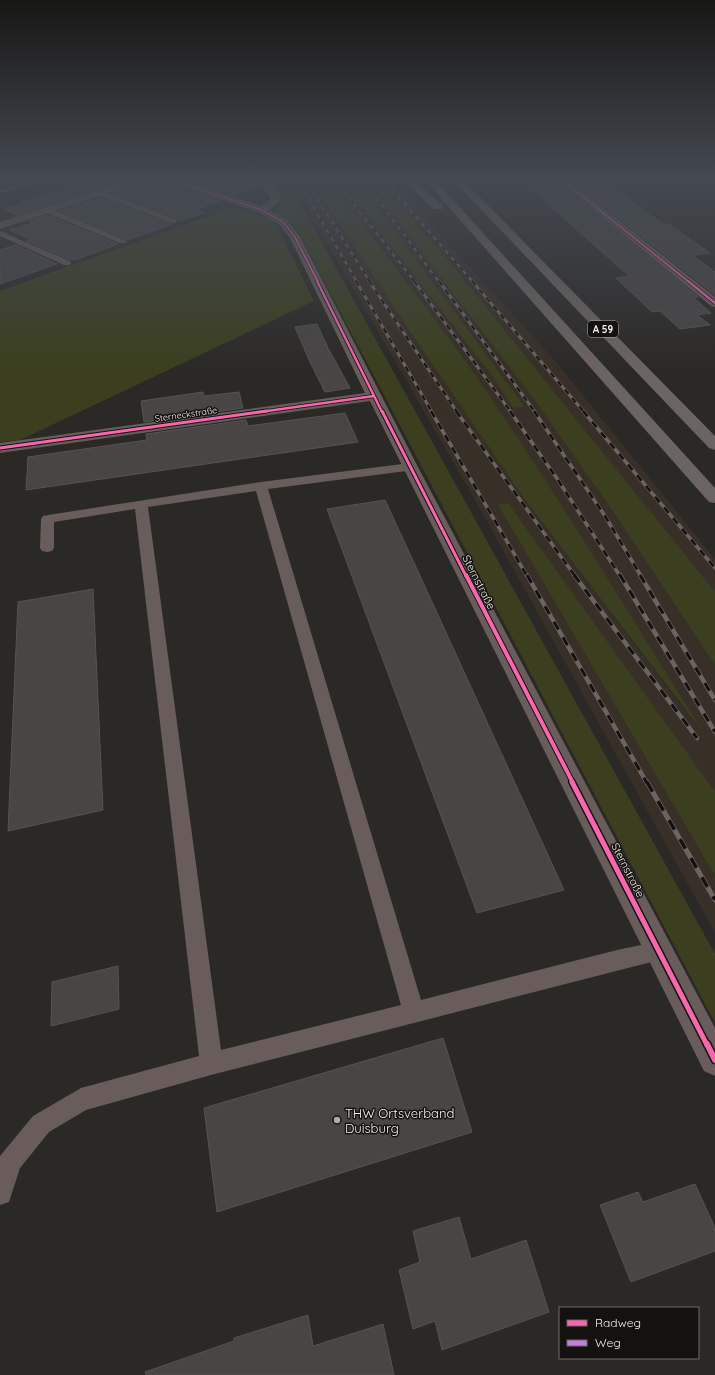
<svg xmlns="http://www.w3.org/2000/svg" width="715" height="1375" viewBox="0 0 715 1375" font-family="Quicksand,sans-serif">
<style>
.built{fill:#382f26}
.green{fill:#3b3f1f}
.building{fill:#484544;stroke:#565353}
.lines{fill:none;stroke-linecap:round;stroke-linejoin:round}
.service{fill:#685d5a;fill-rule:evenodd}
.minor{fill:#685d5a;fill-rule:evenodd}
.motorway{fill:#6c6462;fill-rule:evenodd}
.rail-far4-casing{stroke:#6b6461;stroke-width:2}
.rail-far3-casing{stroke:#6b6461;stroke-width:3}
.rail-far2-casing{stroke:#6b6461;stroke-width:3.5}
.rail-far1-casing{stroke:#6b6461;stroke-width:4.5}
.rail-casing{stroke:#6b6461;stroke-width:5}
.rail-far4{stroke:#141210;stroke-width:1.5;stroke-dasharray:4.5;stroke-linecap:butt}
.rail-far3{stroke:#141210;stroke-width:2;stroke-dasharray:5.5;stroke-linecap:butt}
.rail-far2{stroke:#141210;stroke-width:2.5;stroke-dasharray:7;stroke-linecap:butt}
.rail-far1{stroke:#141210;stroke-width:3;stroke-dasharray:9;stroke-linecap:butt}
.rail{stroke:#141210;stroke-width:3.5;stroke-dasharray:11;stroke-linecap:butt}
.quiet{stroke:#c07fdc;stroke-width:1.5;stroke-dasharray:3 1.5;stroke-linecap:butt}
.cycleway-far5-casing{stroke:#141210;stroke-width:3}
.cycleway-far4-casing{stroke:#141210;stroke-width:4}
.cycleway-far3-casing{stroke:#141210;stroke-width:5}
.cycleway-far2-casing{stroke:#141210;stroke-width:6}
.cycleway-far1-casing{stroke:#141210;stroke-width:8}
.cycleway-casing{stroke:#141210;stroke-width:9}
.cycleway-far5{stroke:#f766af;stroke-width:2}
.cycleway-far4{stroke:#f766af;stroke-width:2.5}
.cycleway-far3{stroke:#f766af;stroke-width:3}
.cycleway-far2{stroke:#f766af;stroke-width:4}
.cycleway-far1{stroke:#f766af;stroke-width:5}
.cycleway{stroke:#f766af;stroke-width:6}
.poi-dot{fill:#afaca8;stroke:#141210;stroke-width:1.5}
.labels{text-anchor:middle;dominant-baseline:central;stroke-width:3;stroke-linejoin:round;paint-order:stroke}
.far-street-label{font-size:9px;fill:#f6f2ee;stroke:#141210}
.shield{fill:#141210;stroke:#b2afab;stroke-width:1}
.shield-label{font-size:10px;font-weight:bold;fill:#f6f2ee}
.street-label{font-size:11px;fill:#f6f2ee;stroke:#141210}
.near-poi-label{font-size:13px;fill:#f6f2ee;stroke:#141210;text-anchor:start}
</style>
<rect width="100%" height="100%" fill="#2b2926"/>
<path class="built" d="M290,179H311L337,221L407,327L525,500L701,731L570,520L499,410L403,275L328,179H339L492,376L513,408L524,407L356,179H390L551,356L715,559V792L498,505L715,876V933L479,507Z"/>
<path class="green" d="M266,179H287L715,954V1023L297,230L290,222L275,213L283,200Z
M311,179H328C379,245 430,311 478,379C558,495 630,616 705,735L525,500L407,327L337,221Z
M339,179H356L525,407L513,408L492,376Z
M366,179H376L457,271L715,592V665L615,514L539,406Z
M234,207L266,217L275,223L314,301L20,440L0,442V291Z
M508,503L715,792V876L498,505Z"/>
<path class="building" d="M95,179H129L17,215L4,209L24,203L21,202Z
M148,179H162L165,182L219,201L195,210L204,213L180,221V220L113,193L145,182Z
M181,179H253L259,186L233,196Z
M520,179H555L698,297L694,298L711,313L697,315L710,325L680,329L660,311L652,312L616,278L629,276Z
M569,179H601L663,224H669L710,253L692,255L715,272V295Z
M100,198L171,224H172L128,240L60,211Z
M47,215L118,244L75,260L69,259L27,241L31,240L10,230L33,223L29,221Z
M16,245L57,264L0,284V250Z
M317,324L328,348L350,388L325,392L310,362L295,327Z
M203,392L204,396L239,392L243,408L144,422L141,401Z
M345,413L358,442L26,490L28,457L147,440L146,434L246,420L248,426Z
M385,500L427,591L564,890L477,913L327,509Z
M93,589L103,810L8,831L18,602Z
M118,966L119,1009L51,1026L52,982Z
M443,1038L472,1132L217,1212L204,1108Z
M695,1184L715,1228V1251L631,1282L600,1205L638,1192L643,1202Z
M459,1217L471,1259L526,1240L549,1312L442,1350L435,1321L413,1329L399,1270L420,1262L413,1231Z
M308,1315L313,1346L383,1324L394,1375H146L145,1372L234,1341V1338Z"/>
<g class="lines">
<path class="service" d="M97,191H103L179,221L175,223H172L97,195Z
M44,208H50L127,241L126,243H120L44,212Z
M0,231L70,261L71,263L70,265H64L0,236Z
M410,463L414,464L416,467L414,470L268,489L421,1000L617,950L660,941L667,944L670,951L667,958L211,1075L86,1110L49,1132L20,1168L9,1202L0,1205V1156L33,1116L81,1088L199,1056L135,509L54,522V548L52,551L47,552L42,551L40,548L41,519L43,516L48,515L261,482ZM256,491L401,1005L221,1050L148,507Z"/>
<path class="minor" d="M133,179H147L145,181L0,229V222Z
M163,179H177L261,206L270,200V196L254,179H264L280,195L279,203L269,210L287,220L300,237L418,467L715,1028V1076L704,1071L370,401L0,453V443L365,393L290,238L279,224L258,212L165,181Z
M556,179H567L715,297V307L711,306Z"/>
<path class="motorway" d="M402,179H412L442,205L443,207L442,209H434Z
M424,179H434L715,488V503L709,502Z
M452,179H462L715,436V450L709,448Z"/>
<g class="rail-far4-casing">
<path id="rail-far4" d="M297,179L357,282
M305,179L370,282
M334,179L415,282
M363,179L439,282
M383,179L473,282"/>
</g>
<g class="rail-far3-casing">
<path id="rail-far3" d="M356,281L432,412
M369,281L457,412
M414,281L511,412
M439,281L535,412
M472,281L584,412"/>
</g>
<g class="rail-far2-casing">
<path id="rail-far2" d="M431,411L527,576
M456,411L575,576
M510,411L558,480L620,576
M534,411L605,516L641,576
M583,411L715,568"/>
</g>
<g class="rail-far1-casing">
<path id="rail-far1" d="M527,575L647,783
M574,575L697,738
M620,575L715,732
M640,575L715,700"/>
</g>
<g class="rail-casing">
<path id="rail" d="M647,782L715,900"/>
</g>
<use href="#rail-far4" class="rail-far4"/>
<use href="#rail-far3" class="rail-far3"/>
<use href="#rail-far2" class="rail-far2"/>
<use href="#rail-far1" class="rail-far1"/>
<use href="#rail" class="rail"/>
<path class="quiet" d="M0,192L44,179"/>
<g class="cycleway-far5-casing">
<path id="cycleway-far5" d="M168,179L262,210L283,222L295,237L318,282
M561,179L689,282"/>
</g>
<g class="cycleway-far4-casing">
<path id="cycleway-far4" d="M317,281L382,412
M688,281L715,303
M260,412L374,396"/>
</g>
<g class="cycleway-far3-casing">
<path id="cycleway-far3" d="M382,411L466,576
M0,448L267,411"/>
</g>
<g class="cycleway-far2-casing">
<path id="cycleway-far2" d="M466,575L573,783"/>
</g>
<g class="cycleway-far1-casing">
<path id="cycleway-far1" d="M572,782L707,1045"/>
</g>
<g class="cycleway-casing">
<path id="cycleway" d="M707,1044L715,1060"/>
</g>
<use href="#cycleway-far5" class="cycleway-far5"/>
<use href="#cycleway-far4" class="cycleway-far4"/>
<use href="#cycleway-far3" class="cycleway-far3"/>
<use href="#cycleway-far2" class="cycleway-far2"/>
<use href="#cycleway-far1" class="cycleway-far1"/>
<use href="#cycleway" class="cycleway"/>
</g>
<linearGradient id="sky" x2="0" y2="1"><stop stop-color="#181715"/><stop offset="0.48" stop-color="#444952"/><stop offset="1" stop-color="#444952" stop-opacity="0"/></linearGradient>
<rect width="715" height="371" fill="url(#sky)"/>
<circle class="poi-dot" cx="337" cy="1120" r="4"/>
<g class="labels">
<g class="far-street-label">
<text transform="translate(186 414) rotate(-8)">Sterneckstraße</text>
</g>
<rect class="shield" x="588" y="321" width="30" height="16" rx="3"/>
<g class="shield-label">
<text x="603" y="329">A 59</text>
</g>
<g class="street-label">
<text transform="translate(479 582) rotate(63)">Sternstraße</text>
<text transform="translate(628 870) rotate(63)">Sternstraße</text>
</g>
<g class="near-poi-label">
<text x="345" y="1113">THW Ortsverband<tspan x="345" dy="15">Duisburg</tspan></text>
</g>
</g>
<rect x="559" y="1307" width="140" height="52" fill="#141210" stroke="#6e6c69"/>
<rect x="567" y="1320" width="20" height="6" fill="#f766af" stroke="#6e6c69"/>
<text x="595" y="1327" font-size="12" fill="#f6f2ee">Radweg</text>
<rect x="567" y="1340" width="20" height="6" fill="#c07fdc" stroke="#6e6c69"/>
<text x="595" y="1347" font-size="12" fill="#f6f2ee">Weg</text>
</svg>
